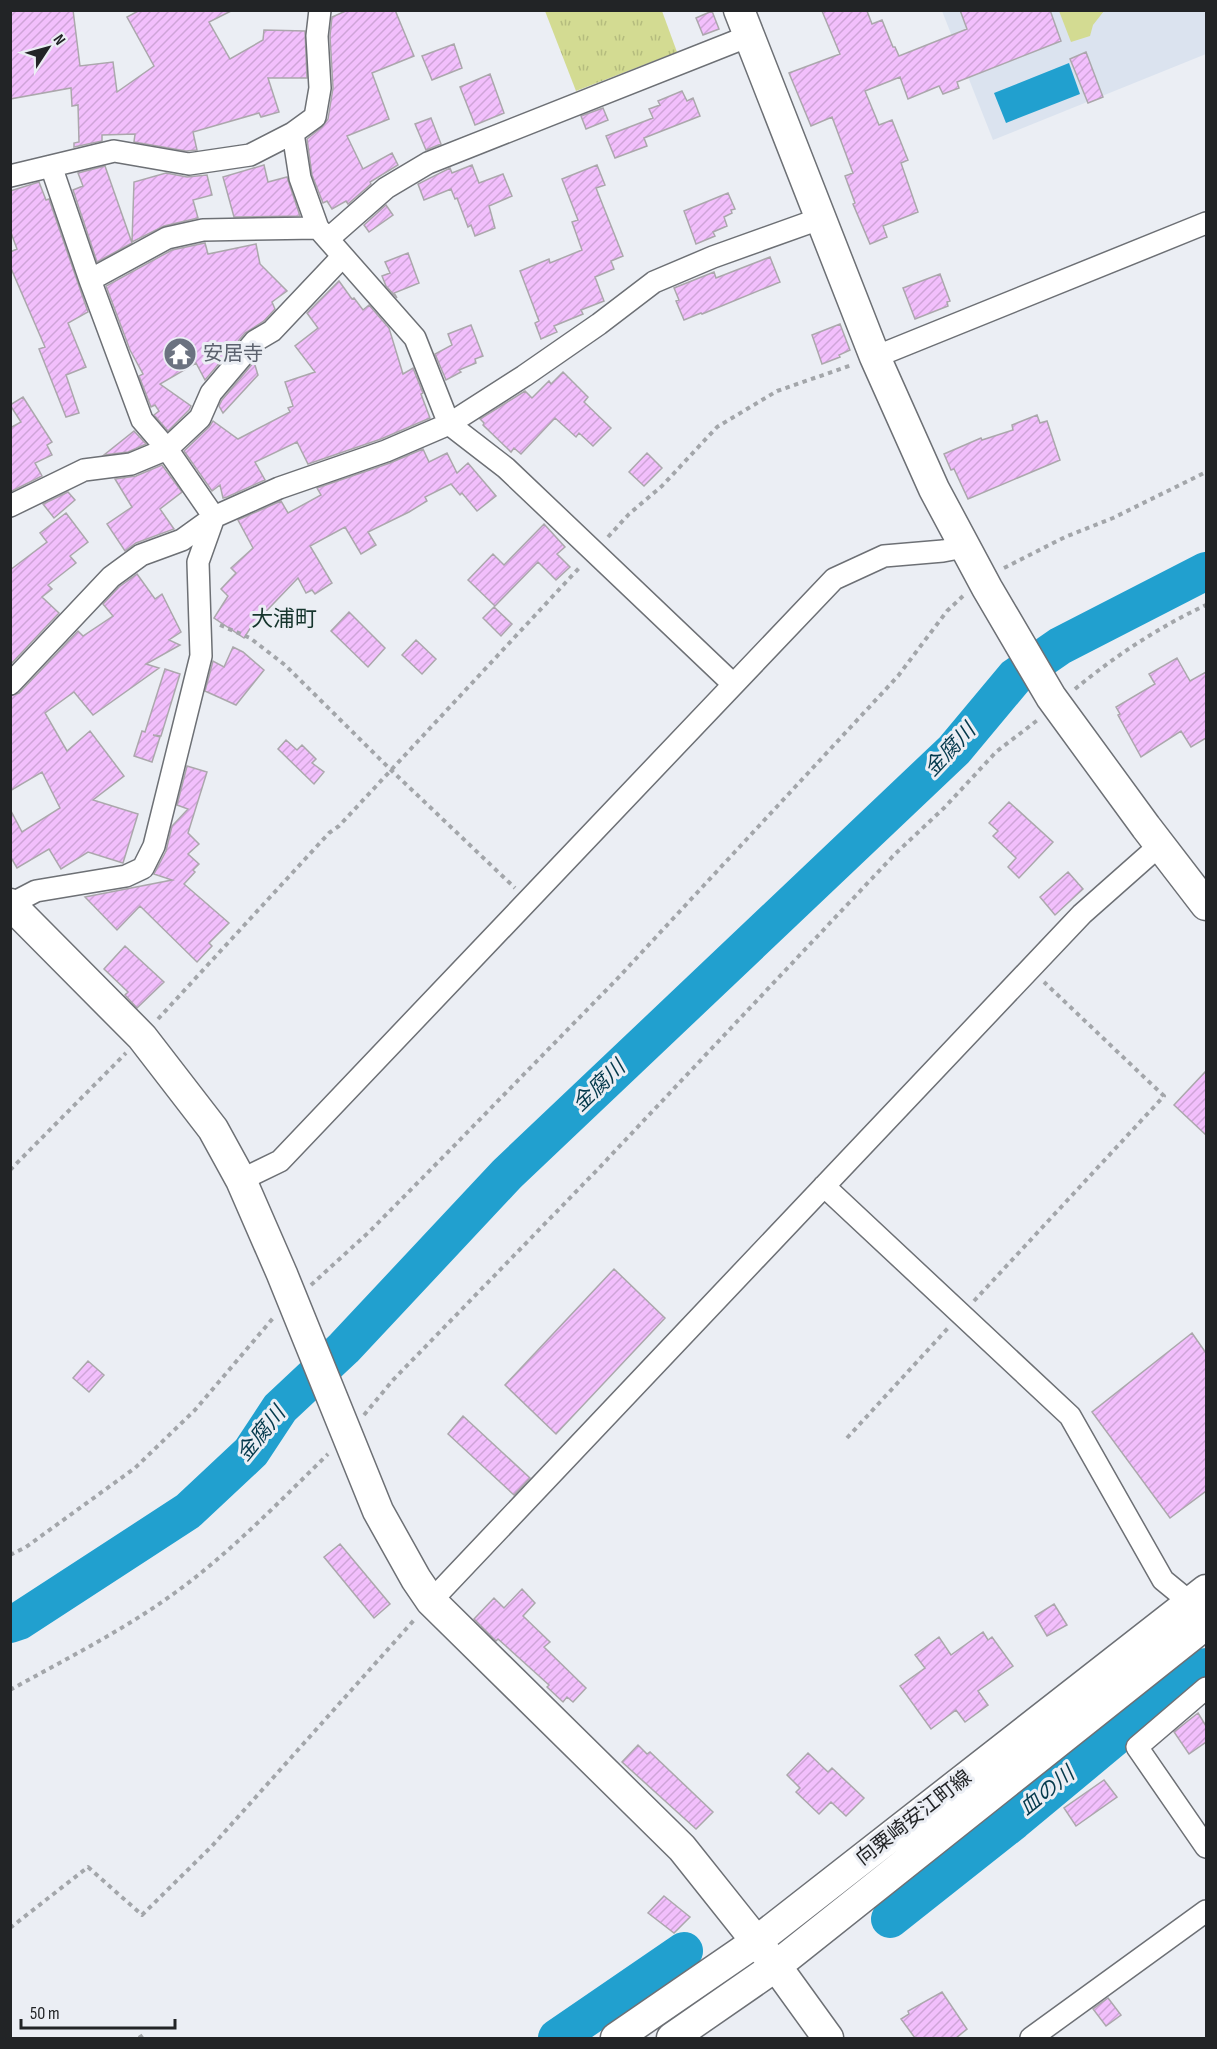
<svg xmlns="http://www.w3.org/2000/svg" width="1217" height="2049" viewBox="0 0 1217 2049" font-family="'Sofia Sans Condensed','Noto Sans JP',sans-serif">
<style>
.built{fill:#dbe3ef}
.park{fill:url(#park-tufts)}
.garden{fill:#d3db92}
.water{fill:#21a0cf}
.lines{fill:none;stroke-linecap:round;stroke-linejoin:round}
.river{stroke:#21a0cf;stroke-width:38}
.building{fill:url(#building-hatch);stroke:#aba7ac;stroke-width:1.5}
.street-casing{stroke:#6d7075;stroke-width:24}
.secondary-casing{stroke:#6d7075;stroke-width:33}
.path{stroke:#a3a6aa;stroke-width:4;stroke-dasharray:4.5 4.5;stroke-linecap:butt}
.street{stroke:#fff;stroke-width:21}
.secondary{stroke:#fff;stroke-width:30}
.labels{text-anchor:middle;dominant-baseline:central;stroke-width:6;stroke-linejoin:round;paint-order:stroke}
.worship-label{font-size:20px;fill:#5b616d;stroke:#ebeef4;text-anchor:start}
.street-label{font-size:20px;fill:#222426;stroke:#ebeef4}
.water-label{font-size:21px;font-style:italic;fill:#04394c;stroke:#ebeef4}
.quarter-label{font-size:22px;fill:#16352d;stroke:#ebeef4}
</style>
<defs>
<pattern id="park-tufts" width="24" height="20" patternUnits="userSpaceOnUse" patternTransform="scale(1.5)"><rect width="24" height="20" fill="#d3db92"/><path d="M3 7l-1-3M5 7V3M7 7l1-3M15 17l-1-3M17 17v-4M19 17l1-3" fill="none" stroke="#b5bc7e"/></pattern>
<pattern id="building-hatch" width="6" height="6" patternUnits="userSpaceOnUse" patternTransform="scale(1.5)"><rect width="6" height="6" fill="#f2bffc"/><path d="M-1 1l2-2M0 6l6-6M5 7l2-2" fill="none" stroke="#cfa4d8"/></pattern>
</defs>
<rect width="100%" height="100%" fill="#ebeef4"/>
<path class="built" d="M942,11H1206V54L993,140Z"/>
<path class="park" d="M545,11H662L677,52L576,91Z"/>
<path class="garden" d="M1059,11H1104L1093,25L1090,36L1071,42Z"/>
<path class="water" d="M1069,63L1080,94L1006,123L994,93Z"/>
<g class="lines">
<path class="river" d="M10,1624L19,1621L188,1511L251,1452L280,1408L344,1348L507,1174L954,750L1015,677L1060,646L1206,571
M890,1919L1014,1821L1151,1707L1206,1667
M557,2038L684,1951"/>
</g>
<path class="building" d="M10,10H73L80,66L113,62L117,92L154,66L127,17L140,10H233L209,22L230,59L263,40L264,30L305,31L307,78H268L279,112L261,117L259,113L193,132L197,150L186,151L134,142L135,134L102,135V141L74,147V143L79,142L78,105L72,106L71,88L10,99Z
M348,10H395L414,56L372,73L389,119L347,136L363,169L392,153L398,165L370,182L371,184L348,204L346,201L332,209L327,201L323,203L312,175L307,139L322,127L328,119L333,88L330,36L332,17Z
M960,10H1050L1061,41L957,82L959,88L943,94L939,86L908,99L900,77L865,91L879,125L892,120L908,160L901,163L918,212L883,226L887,237L870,244L853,204L855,203L845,176L853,173L832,117L811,126L789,73L840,54L822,11H867L872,24L882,20L893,47H895L899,56L967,29Z
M712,11L719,29L703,35L696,18Z
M454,44L462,68L432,80L422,56Z
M1086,52L1103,97L1088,103L1070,59Z
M490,74L504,113L475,125L460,87Z
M682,91L687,101L693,98L700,116L644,138L647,146L615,158L606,136L653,118L649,109L660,105L658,101Z
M603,108L608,120L586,129L581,116Z
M431,118L441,144L426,150L415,124Z
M264,165L268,182L287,177L300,216L234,217L223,177Z
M472,165L479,183L503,174L512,196L489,206L495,228L475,236L471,225L468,227L457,198L455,199L451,189L424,200L418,184L450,168L452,173Z
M597,165L605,185L596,188L623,256L611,261L614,269L595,277L604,301L581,310L583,314L554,326L557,332L541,339L535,323L539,321L520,271L549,259L550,263L582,250L572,222L578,220L562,179Z
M105,166L132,243L97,262L73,190L83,186L78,173Z
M166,173L187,177L207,175L212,195L193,200L198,218L164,226L132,242L134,182Z
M39,182L46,200L49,199L88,312L68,323L86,367L66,375L79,413L66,417L39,349L45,347L10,266V252L17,249L10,230V191Z
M728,193L735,209L731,210L732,213L724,217L727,226L713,232L715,236L696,244L684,211Z
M386,205L393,215L369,232L364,225Z
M205,243L208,254L256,244L260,264L287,291L272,302L275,309L264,321L245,333L205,380L196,363L160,384L191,406L189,410L168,431L154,415L159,411L155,405L151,407L139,376L143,374L130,350L106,286L172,250Z
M408,253L419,283L394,293L397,298L386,286L382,276L390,273L385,262Z
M770,257L780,282L702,314L701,313L684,320L676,301L679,300L674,288L714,272L716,278Z
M940,274L950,301L947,302L948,306L915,319L903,288Z
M339,281L352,299L354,298L363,310L369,305L389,328L403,374L413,368L423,393L421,394L430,418L381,439L308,464L297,442L255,462L265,480L227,497L223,498L220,485L212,491L184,451L209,427L213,421L238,439L290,412L288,408L293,406L285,382L315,372L295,346L318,328L307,313Z
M840,324L850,350L839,355L840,357L822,364L812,335Z
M471,325L483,356L475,359L476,363L459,370L461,372L446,380L435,354L452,345L448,334Z
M254,362L258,375L223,413L219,406L222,400Z
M563,372L588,397L584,402L611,428L593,446L579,433L576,437L555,418L521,454L514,448L511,452L483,425L484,423L480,419L525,391L532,398L549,381L551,384Z
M23,397L52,442L47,445L52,455L35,463L42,476L10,492V428L21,422L10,405Z
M1037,415L1040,423L1047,421L1060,460L968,499L954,469L951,470L944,454L981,438L982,440L1013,430L1012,425Z
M134,431L146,444L128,452L104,455Z
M423,449L429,462L447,453L457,473L468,463L496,496L477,511L462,493L460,495L451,484L425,497L427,501L409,512L368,532L376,545L361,554L345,527L310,546L332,583L315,594L312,590L306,593L298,578L251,627L244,638L214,618L228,596L221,589L236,573L231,568L253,548L238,520L281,501L288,513L321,495L317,488L390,463Z
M647,453L662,468L644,486L629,472Z
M162,465L182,492L160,509L174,529L136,543L125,551L107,524L132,507L115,479L136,476Z
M68,492L75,500L54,518L43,504Z
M66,513L88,542L70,556L76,563L48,585L52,589L42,597L59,613L10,665V570L47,542L40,533Z
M544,524L565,547L557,554L570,567L556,580L538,562L495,606L468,580L493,554L504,565Z
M137,574L155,599L162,594L181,632L169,640L180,645L146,664L159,668L93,715L74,692L45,713L67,751L90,731L124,776L93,800L138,814L123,863L88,852L61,869L49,849L17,868L10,856V809L22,832L60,808L42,772L10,791V696L19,693L78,631L83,636L113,616L103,604L119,587Z
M494,607L512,624L501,636L483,618Z
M349,612L385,648L368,667L331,631Z
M416,640L436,659L422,674L402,655Z
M233,647L243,652L264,670L236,705L205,691L213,661L224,667Z
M1177,658L1190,681L1206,672V738L1191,747L1181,731L1141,757L1118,715L1120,714L1116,707L1155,684L1149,674Z
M165,669L180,674L161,736L153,735L160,737L152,762L134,756L142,731L145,732Z
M286,740L297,750L302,745L316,759L312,763L324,772L314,784L278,749Z
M187,766L207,772L188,833L199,844L188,854L199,864L193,870L195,872L184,884L229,923L209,943L212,946L197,962L140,906L117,930L85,897L172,880L154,874L166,851L172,826L188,809L177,805Z
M1009,802L1053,842L1019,878L1008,867L1016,858L993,836L998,831L989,823Z
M1068,872L1083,889L1055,915L1040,897Z
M125,946L164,982L137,1008L125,995L128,992L104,969Z
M1206,1071V1135L1174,1105Z
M614,1269L665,1318L556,1434L505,1385Z
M1192,1333L1206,1353V1491L1170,1518L1092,1412Z
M88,1361L104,1375L89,1392L73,1378Z
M463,1416L530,1478L514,1495L448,1434Z
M340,1544L390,1604L374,1618L324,1557Z
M522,1589L535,1603L523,1616L550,1642L544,1647L586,1688L573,1702L567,1697L563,1702L547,1687L549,1685L498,1639L496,1641L474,1619L494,1598L504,1608Z
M1054,1604L1067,1625L1047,1636L1035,1616Z
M983,1632L988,1640L992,1637L1013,1666L978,1691L988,1705L965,1722L956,1710L931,1729L900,1686L925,1668L915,1655L939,1637L951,1655Z
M1198,1713L1206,1726V1742L1189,1754L1174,1732Z
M638,1745L647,1754L650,1752L713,1812L696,1829L622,1762Z
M808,1753L828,1772L832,1768L864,1798L846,1816L831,1802L819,1814L796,1792L800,1788L787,1775Z
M1104,1780L1117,1797L1076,1826L1064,1808Z
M664,1896L690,1917L674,1933L648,1913Z
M942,1992L967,2029L956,2038H915L901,2019L909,2014L908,2011Z
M1108,1998L1121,2015L1106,2026L1093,2009Z"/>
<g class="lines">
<g class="street-casing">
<path id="street" d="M293,133L300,178L318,228L415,338L449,424L506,468L733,684
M51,166L90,280L167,238L203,230L318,228
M10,176L114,151L189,164L250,155L293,133L315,117L320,88L317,36L320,10
M328,239L386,188L428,163L749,36
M875,357L1206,223
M10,506L84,470L131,464L167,449L142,420L90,280
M10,684L111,577L141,555L182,540L214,517L279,488L386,451L449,424L524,376L599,324L654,282L713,257L822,218
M11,904L36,891L126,876L143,868L154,846L201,656L198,562L214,517L167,449L200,418L211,393L255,341L272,331L342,257
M241,1180L280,1161L834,579L884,556L943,551L964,547
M824,1186L1070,1416L1163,1580L1191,1603L1198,1613
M431,1601L1082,914L1160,845
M1206,1688L1137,1747L1206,1847
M1031,2038L1206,1911"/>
</g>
<g class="secondary-casing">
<path id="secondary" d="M739,10L875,357L934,489L987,588L1051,697L1146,827L1206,905
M10,904L142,1037L213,1129L241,1180L282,1274L378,1511L416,1579L431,1601L682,1848L776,1966L828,2038
M616,2038L757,1941L1206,1590
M672,2038L776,1966L1206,1624"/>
</g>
<path class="path" d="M608,537L629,514L662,486L717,427L777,391L852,365
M1004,568L1065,537L1113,518L1206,472
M220,625L250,638L285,665L391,770L515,888
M1075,689C1115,656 1159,627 1206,605
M158,1019L329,833L339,826L580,567
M10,1170L126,1053
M311,1285L369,1232L448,1152L618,978L898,676L947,611L963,596
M974,1301L1164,1096L1044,982
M364,1415L393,1380L599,1168L895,854L945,807L996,752L1039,719
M847,1438L948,1328
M10,1555L26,1547L135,1468L195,1410L274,1317
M10,1690C66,1659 124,1630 176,1592C231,1552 279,1502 328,1454
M10,1928L88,1867L142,1915L212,1846L415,1619
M139,2038L146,2033"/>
<use href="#street" class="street"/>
<use href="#secondary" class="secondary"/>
</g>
<defs>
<g id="temple-disc" transform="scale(1.725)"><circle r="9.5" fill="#6b7280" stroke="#ebeef4"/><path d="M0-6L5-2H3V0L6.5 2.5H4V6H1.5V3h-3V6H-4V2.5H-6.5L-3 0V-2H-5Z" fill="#fff"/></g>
</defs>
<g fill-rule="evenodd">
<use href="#temple-disc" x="180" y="354"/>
</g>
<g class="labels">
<g class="worship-label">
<text x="203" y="354">安居寺</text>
</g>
<g class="street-label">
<text transform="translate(914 1818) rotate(-38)">向粟崎安江町線</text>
</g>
<g class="water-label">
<text transform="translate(950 750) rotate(-47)">金腐川</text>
<text transform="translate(599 1086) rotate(-44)">金腐川</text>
<text transform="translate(261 1434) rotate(-51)">金腐川</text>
<text transform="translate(1047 1791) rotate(-39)">血の川</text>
</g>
<g class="quarter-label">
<text x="284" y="619">大浦町</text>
</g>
</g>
<rect width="1217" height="2049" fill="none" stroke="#222426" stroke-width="24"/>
<g transform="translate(48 48) rotate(54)" stroke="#ebeef4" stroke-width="4.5" paint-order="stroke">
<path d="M0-4.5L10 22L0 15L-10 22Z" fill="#222426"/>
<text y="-9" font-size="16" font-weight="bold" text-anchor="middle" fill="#222426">N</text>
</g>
<path d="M21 2019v9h154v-9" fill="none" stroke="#222426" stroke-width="3"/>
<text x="30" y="2019" font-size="18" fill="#222426" stroke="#ebeef4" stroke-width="4.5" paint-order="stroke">50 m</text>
</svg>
